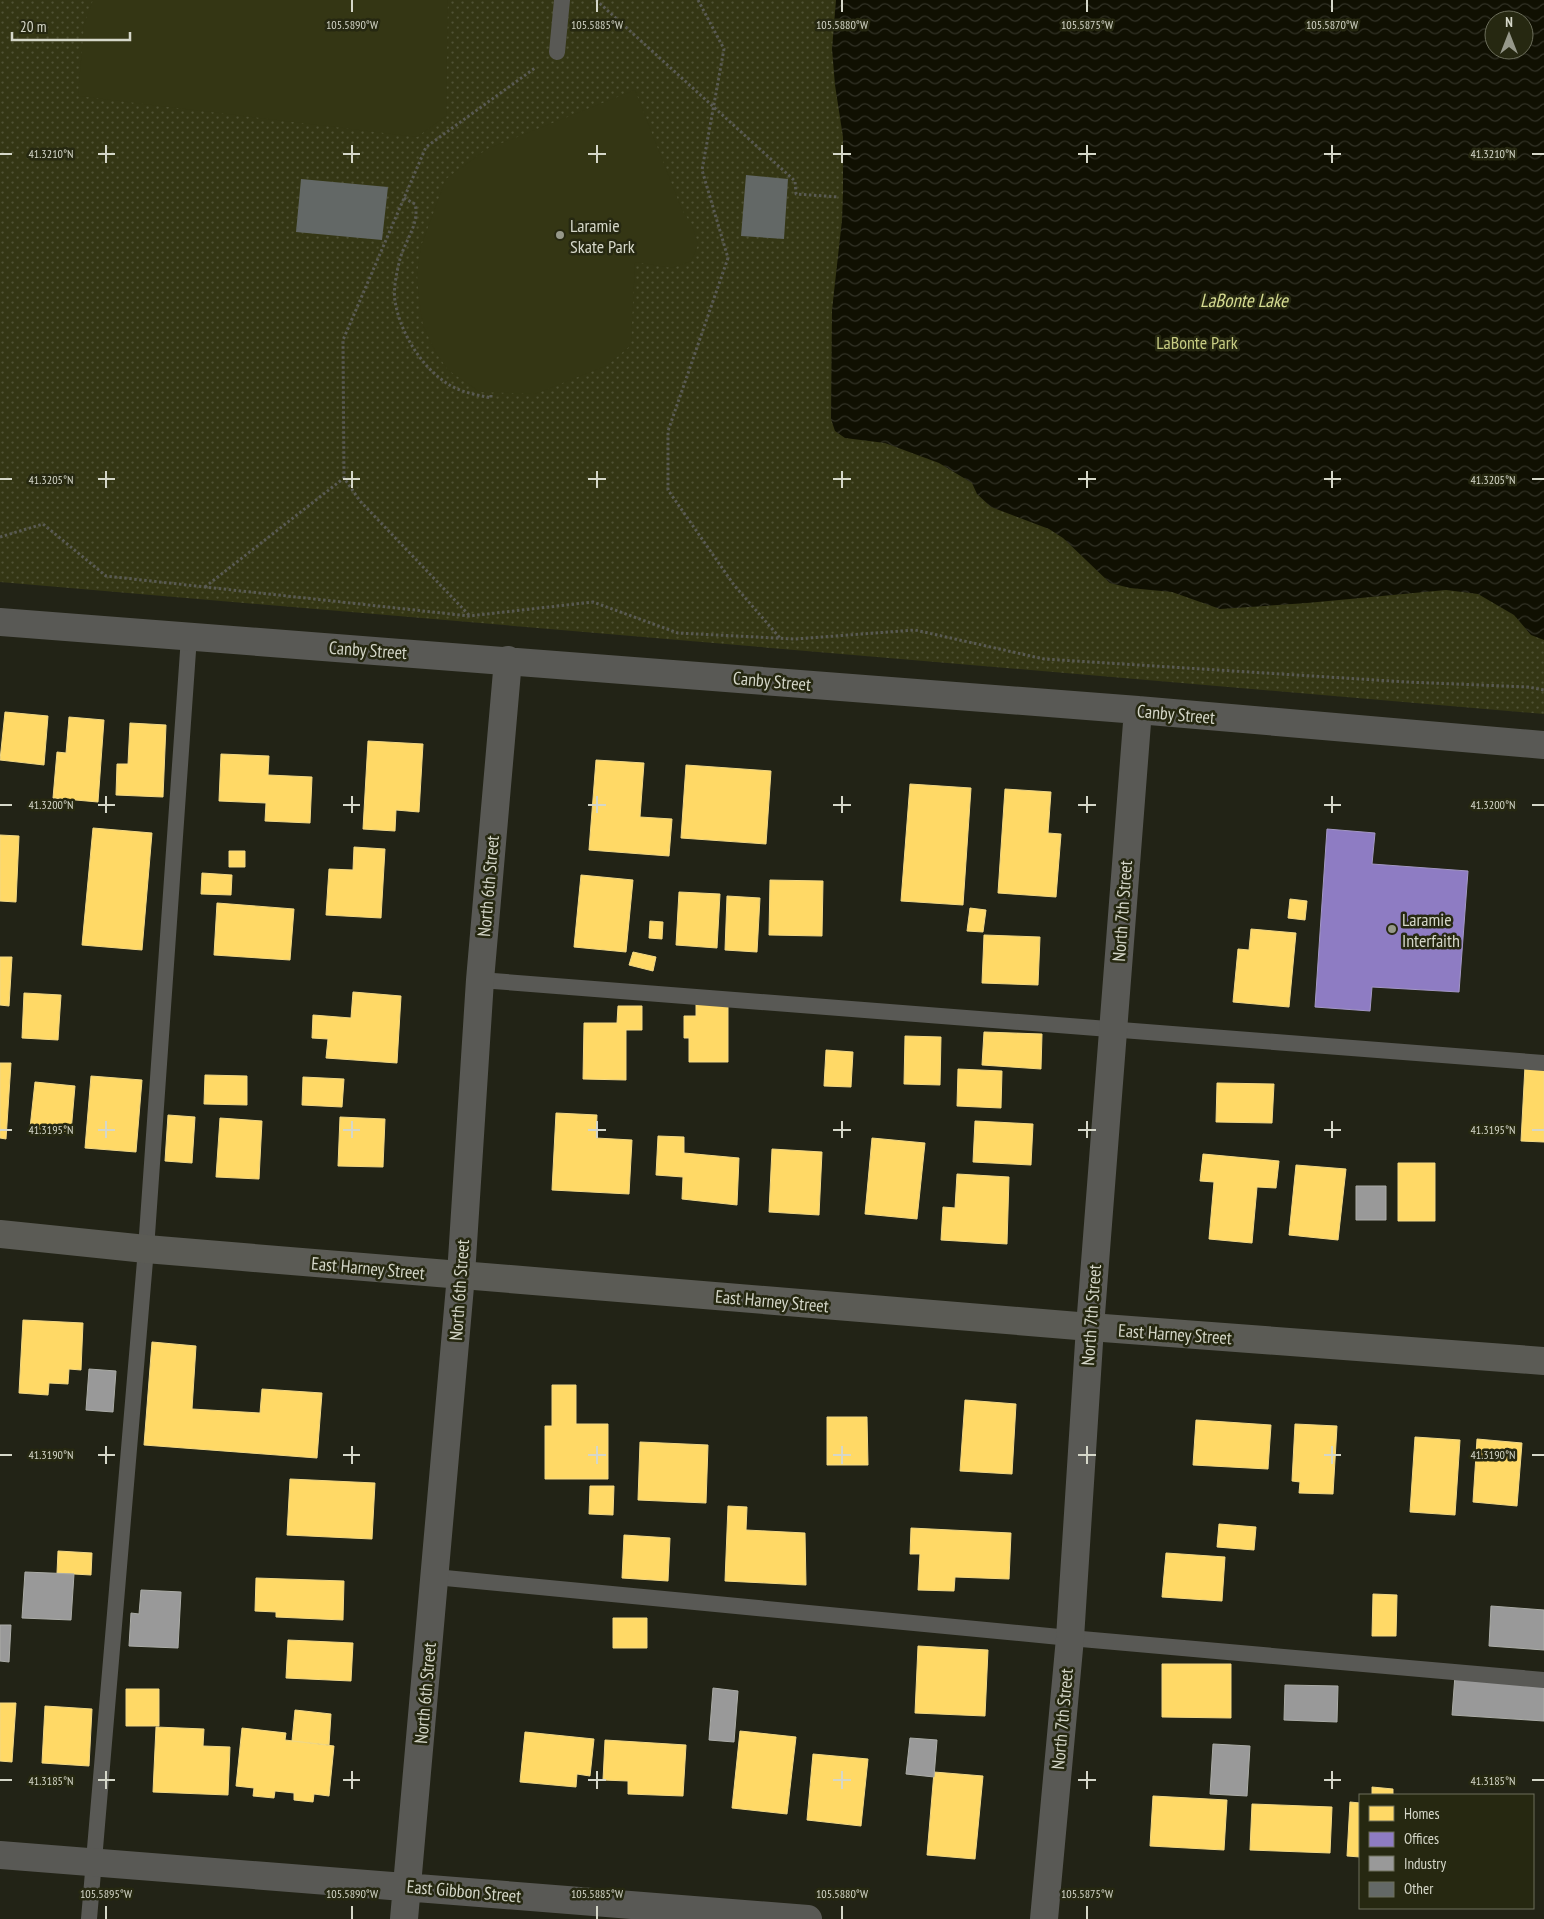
<svg xmlns="http://www.w3.org/2000/svg" width="1544" height="1919" viewBox="0 0 1544 1919" font-family="'PT Sans Narrow',sans-serif">
<style>
.green{fill:url(#green-dots);fill-rule:evenodd}
.pitch{fill:#343614}
.water{fill:url(#water-waves);fill-rule:evenodd}
.homes{fill:#ffd966;stroke:#f2d884}
.offices{fill:#8e7cc3;stroke:#a397c5}
.industry{fill:#999;stroke:#abaca7}
.building{fill:#636866}
.lines{fill:none;stroke-linecap:round;stroke-linejoin:round}
.path{stroke:#595a53;stroke-width:3;stroke-dasharray:2.5 2.5;stroke-linecap:butt}
.service{stroke:#595955;stroke-width:16}
.minor{stroke:#595955;stroke-width:28}
.secondary{stroke:#5b5b55;stroke-width:28}
.ticks{fill:none;stroke:#d5d7c9;stroke-width:2}
.poi-dot{fill:#96988a;stroke:#262811;stroke-width:2}
.labels{text-anchor:middle;dominant-baseline:central;stroke-width:5;stroke-linejoin:round;paint-order:stroke}
.poi-label{font-size:18px;fill:#d5d7c9;stroke:#262811;text-anchor:start}
.park-label{font-size:18px;fill:#c7cc83;stroke:#262811}
.street-label{font-size:18px;fill:#d5d7c9;stroke:#262811}
.water-label{font-size:19px;font-style:italic;fill:#d5db91;stroke:#262811}
.ticks-label{font-size:12px;text-anchor:middle;fill:#d5d7c9;stroke:#262811;stroke-width:5;stroke-linejoin:round;paint-order:stroke}
</style>
<defs>
<pattern id="green-dots" width="8" height="8" patternUnits="userSpaceOnUse" patternTransform="scale(1.25)"><rect width="8" height="8" fill="#343614"/><path d="M2 2h.1M6 6h.1" fill="none" stroke="#505235" stroke-width="1.8" stroke-linecap="round"/></pattern>
<pattern id="water-waves" width="16" height="10" patternUnits="userSpaceOnUse" patternTransform="scale(1.25)"><rect width="16" height="10" fill="#101002"/><path d="M0 5q4-4 8 0t8 0" fill="none" stroke="#323226"/></pattern>
</defs>
<rect width="100%" height="100%" fill="#222316"/>
<path class="green" d="M0,0H1544V714L0,582ZM1494,20H1524V50H1494Z"/>
<path class="pitch" d="M93,0H448L446,116L417,137L78,96L84,25Z
M635,90L682,210L692,225L698,245L691,261L672,268L635,262L631,345L608,365L535,394L480,392L448,370L435,351L423,325L419,299L417,274L421,246L446,179L487,149Z"/>
<path class="water" d="M836,0H1544V640L1531,635L1514,615L1478,594L1446,590L1307,603L1220,609L1172,592L1130,588L1110,583L1063,538L1049,529L991,507L977,494L972,483L939,463L885,443L845,438L835,431L831,419L832,310L842,220L843,192V137L835,85L832,49ZM1494,20H1524V50H1494Z"/>
<path class="homes" d="M5,712L48,716L44,765L0,760Z
M69,717L104,720L98,802L53,798L57,752L66,753Z
M130,723L166,725L163,797L116,795L117,764H128Z
M368,741L423,744L419,812L396,810L395,831L363,829Z
M221,754L269,756L268,775L312,777L310,823L265,821L266,803L219,801Z
M596,760L644,763L640,817L672,819L669,856L589,850Z
M686,765L771,771L766,844L681,838Z
M910,784L971,788L963,905L901,901Z
M1005,789L1051,792L1048,833L1061,834L1056,897L998,893Z
M93,828L152,833L142,950L82,945Z
M0,835L19,836L16,902L0,901Z
M354,847L385,849L381,918L326,915L329,869L353,870Z
M229,851H245V867H229Z
M202,873L232,875L231,895L201,894Z
M581,875L633,880L626,952L574,947Z
M770,880L823,881L822,936L769,935Z
M679,892L720,894L717,948L676,945Z
M727,896L760,898L757,952L725,950Z
M1290,899L1307,901L1305,920L1288,918Z
M217,903L294,909L290,960L214,955Z
M970,908L986,910L983,932L967,931Z
M650,921L663,922L662,939L649,938Z
M1251,929L1296,933L1289,1007L1233,1002L1238,949L1249,950Z
M984,935L1040,937L1038,985L982,983Z
M633,952L656,957L653,971L629,965Z
M0,957H12L9,1006L0,1005Z
M353,992L401,996L397,1063L326,1058L328,1039L312,1038L313,1015L351,1018Z
M24,993L61,995L58,1040L22,1038Z
M696,1004H728V1062H689V1038H684V1016H696Z
M618,1006H642V1030H626V1080L583,1079L584,1023H617Z
M984,1032L1042,1034L1041,1069L982,1065Z
M905,1036L941,1037L940,1085L904,1084Z
M826,1050L853,1052L851,1087L824,1086Z
M0,1063H11L6,1139L0,1138Z
M1525,1066L1544,1067V1142L1521,1141Z
M958,1069L1002,1071L1001,1108L957,1106Z
M205,1075L247,1076V1105L204,1104Z
M91,1076L142,1080L136,1152L85,1148Z
M303,1077L344,1079L342,1107L302,1105Z
M35,1082L75,1086L71,1132L30,1128Z
M1217,1083L1274,1084L1272,1123L1216,1122Z
M556,1113L597,1115L596,1138L632,1140L629,1194L552,1190Z
M168,1115L195,1117L192,1163L165,1161Z
M340,1117L385,1119L383,1167L338,1166Z
M220,1118L262,1121L259,1179L216,1177Z
M975,1121L1033,1124L1031,1165L973,1162Z
M658,1136L684,1137V1153L739,1158L737,1205L682,1199L683,1177L656,1175Z
M872,1138L925,1143L917,1219L865,1214Z
M772,1149L822,1152L819,1215L769,1212Z
M1203,1154L1279,1161L1276,1188L1257,1187L1252,1243L1209,1239L1214,1182L1200,1181Z
M1398,1163H1435V1221H1398Z
M1296,1165L1346,1169L1338,1240L1289,1235Z
M957,1174L1009,1177L1007,1244L941,1240L943,1207L955,1208Z
M23,1320L83,1323L81,1370L69,1369L68,1384L49,1383L48,1395L19,1393Z
M152,1342L196,1346L192,1409L260,1413L262,1389L322,1393L317,1458L144,1445Z
M552,1385H576V1424H608V1479H545V1426H552Z
M965,1400L1016,1404L1012,1474L960,1471Z
M827,1417H867L868,1465H827Z
M1196,1420L1271,1425L1268,1469L1193,1465Z
M1295,1424L1337,1426L1333,1494L1299,1493L1300,1482L1292,1481Z
M1415,1437L1460,1440L1455,1515L1410,1512Z
M1477,1439L1522,1443L1517,1506L1473,1502Z
M640,1442L708,1445L706,1503L638,1500Z
M290,1479L375,1483L372,1539L287,1535Z
M590,1486H614L613,1515L589,1514Z
M728,1506L747,1507L746,1530L805,1533L806,1585L725,1581Z
M1219,1524L1256,1527L1254,1550L1217,1547Z
M911,1528L1011,1533L1009,1579L955,1577L954,1591L918,1590L920,1554H910Z
M624,1535L670,1538L668,1581L622,1578Z
M58,1551L92,1553L91,1575L57,1573Z
M1166,1553L1225,1557L1222,1601L1162,1597Z
M256,1578L344,1581L343,1620L276,1617V1612L255,1611Z
M1373,1594L1397,1595L1396,1636H1372Z
M613,1618H647V1648H613Z
M288,1640L353,1643L351,1681L286,1678Z
M918,1646L988,1650L985,1716L915,1713Z
M1162,1664H1231V1718L1162,1717Z
M126,1689H159V1726H126Z
M0,1703H16L12,1762L0,1761Z
M45,1706L92,1709L89,1766L42,1763Z
M295,1710L331,1714L329,1745L292,1741Z
M156,1727L204,1729L203,1746L230,1747L228,1795L153,1792Z
M242,1728L286,1733L285,1740L334,1746L329,1796L314,1794L313,1802L294,1800V1793L275,1791L274,1798L253,1796L254,1788L236,1786Z
M740,1731L796,1737L787,1814L732,1808Z
M525,1732L594,1739L590,1776L577,1774L576,1787L520,1782Z
M605,1740L686,1745L683,1796L628,1794V1781L603,1780Z
M813,1754L868,1759L861,1826L807,1820Z
M934,1772L983,1776L975,1859L927,1855Z
M1372,1787L1393,1789V1795H1372Z
M1153,1796L1227,1800L1224,1850L1150,1846Z
M1350,1802L1360,1803V1857L1347,1856Z
M1252,1804L1332,1807L1330,1853L1250,1850Z"/>
<path class="offices" d="M1327,829L1375,833L1372,864L1468,871L1459,992L1372,987L1370,1011L1315,1007Z"/>
<path class="industry" d="M1356,1186H1386V1220H1356Z
M89,1369L116,1371L113,1412L86,1410Z
M25,1572L74,1574L71,1620L22,1618Z
M141,1590L181,1592L178,1648L129,1646L131,1613L139,1614Z
M1491,1606L1544,1610V1650L1489,1646Z
M0,1625H11L9,1662L0,1661Z
M1455,1675L1544,1681V1721L1452,1715Z
M1285,1685L1338,1686L1337,1722L1284,1720Z
M713,1688L738,1691L734,1742L709,1740Z
M910,1738L937,1740L934,1777L906,1774Z
M1213,1744L1250,1746L1247,1796L1210,1794Z"/>
<path class="building" d="M746,175L788,179L784,239L741,236Z
M301,179L388,187L382,240L296,232Z"/>
<g class="lines">
<path class="path" d="M596,0L795,181L796,194L839,197
M698,0L724,49L702,170L728,258L668,431V490L734,585L780,638
M404,198L415,204C420,223 405,241 400,259C397,271 393,288 395,301C400,332 421,367 448,384C460,392 477,395 491,398V393
M0,537L43,524L106,576L205,587L469,616L593,602L678,633L795,639L915,630L1044,659L1407,682L1528,687L1544,690
M205,587L344,478
M469,615L360,501L344,478L343,340L426,147L535,68"/>
<path class="service" d="M557,52L562,0
M480,980L1544,1063
M435,1577L1070,1638L1544,1680
M89,1919L146,1249L189,637"/>
<path class="minor" d="M0,622L1138,710L1544,745
M0,1855L808,1919
M404,1919L461,1275L480,980L508,660
M1044,1919L1070,1638L1090,1327L1138,710"/>
<path class="secondary" d="M0,1234L146,1249L1090,1327L1544,1361"/>
</g>
<path class="ticks" d="M352,0V12M597,0V12M842,0V12M1087,0V12M1332,0V12M106,145V163M352,145V163M597,145V163M842,145V163M1087,145V163M1332,145V163M0,154H12M98,154H115M343,154H360M588,154H606M833,154H851M1078,154H1096M1324,154H1341M1532,154H1544M106,471V488M352,471V488M597,471V488M842,471V488M1087,471V488M1332,471V488M0,479H12M98,479H115M343,479H360M588,479H606M833,479H851M1078,479H1096M1324,479H1341M1532,479H1544M106,796V813M352,796V813M597,796V813M842,796V813M1087,796V813M1332,796V813M0,805H12M98,805H115M343,805H360M588,805H606M833,805H851M1078,805H1096M1324,805H1341M1532,805H1544M106,1121V1138M352,1121V1138M597,1121V1138M842,1121V1138M1087,1121V1138M1332,1121V1138M0,1130H12M98,1130H115M343,1130H360M588,1130H606M833,1130H851M1078,1130H1096M1324,1130H1341M1532,1130H1544M106,1446V1464M352,1446V1464M597,1446V1464M842,1446V1464M1087,1446V1464M1332,1446V1464M0,1455H12M98,1455H115M343,1455H360M588,1455H606M833,1455H851M1078,1455H1096M1324,1455H1341M1532,1455H1544M106,1771V1789M352,1771V1789M597,1771V1789M842,1771V1789M1087,1771V1789M1332,1771V1789M0,1780H12M98,1780H115M343,1780H360M588,1780H606M833,1780H851M1078,1780H1096M1324,1780H1341M1532,1780H1544M106,1906V1919M352,1906V1919M597,1906V1919M842,1906V1919M1087,1906V1919"/>
<g class="poi-dot">
<circle cx="560" cy="235" r="5"/>
<circle cx="1392" cy="929" r="5"/>
</g>
<g class="labels">
<g class="poi-label">
<text x="570" y="225">Laramie<tspan x="570" dy="21">Skate Park</tspan></text>
<text x="1402" y="919">Laramie<tspan x="1402" dy="21">Interfaith</tspan></text>
</g>
<g class="park-label">
<text x="1197" y="342">LaBonte Park</text>
</g>
<g class="street-label">
<text transform="translate(368 650) rotate(4)">Canby Street</text>
<text transform="translate(772 681) rotate(5)">Canby Street</text>
<text transform="translate(1176 714) rotate(5)">Canby Street</text>
<text transform="translate(488 886) rotate(-85)">North 6th Street</text>
<text transform="translate(1122 911) rotate(-86)">North 7th Street</text>
<text transform="translate(368 1268) rotate(5)">East Harney Street</text>
<text transform="translate(459 1290) rotate(-86)">North 6th Street</text>
<text transform="translate(772 1301) rotate(5)">East Harney Street</text>
<text transform="translate(1091 1315) rotate(-86)">North 7th Street</text>
<text transform="translate(1175 1334) rotate(4)">East Harney Street</text>
<text transform="translate(425 1693) rotate(-85)">North 6th Street</text>
<text transform="translate(1062 1719) rotate(-85)">North 7th Street</text>
<text transform="translate(464 1891) rotate(5)">East Gibbon Street</text>
</g>
<g class="water-label">
<text x="1244" y="300">LaBonte Lake</text>
</g>
</g>
<g class="ticks-label">
<text x="352" y="29">105.5890°W</text>
<text x="597" y="29">105.5885°W</text>
<text x="842" y="29">105.5880°W</text>
<text x="1087" y="29">105.5875°W</text>
<text x="1332" y="29">105.5870°W</text>
<text x="51" y="158">41.3210°N</text>
<text x="1493" y="158">41.3210°N</text>
<text x="51" y="484">41.3205°N</text>
<text x="1493" y="484">41.3205°N</text>
<text x="51" y="809">41.3200°N</text>
<text x="1493" y="809">41.3200°N</text>
<text x="51" y="1134">41.3195°N</text>
<text x="1493" y="1134">41.3195°N</text>
<text x="51" y="1459">41.3190°N</text>
<text x="1493" y="1459">41.3190°N</text>
<text x="51" y="1785">41.3185°N</text>
<text x="1493" y="1785">41.3185°N</text>
<text x="106" y="1898">105.5895°W</text>
<text x="352" y="1898">105.5890°W</text>
<text x="597" y="1898">105.5885°W</text>
<text x="842" y="1898">105.5880°W</text>
<text x="1087" y="1898">105.5875°W</text>
</g>
<rect x="1359" y="1794" width="175" height="115" fill="#262811" stroke="#6c6e5b"/>
<rect x="1369" y="1806" width="25" height="15" fill="#ffd966" stroke="#6c6e5b"/>
<text x="1404" y="1819" font-size="15" fill="#d5d7c9">Homes</text>
<rect x="1369" y="1832" width="25" height="15" fill="#8e7cc3" stroke="#6c6e5b"/>
<text x="1404" y="1844" font-size="15" fill="#d5d7c9">Offices</text>
<rect x="1369" y="1856" width="25" height="15" fill="#999999" stroke="#6c6e5b"/>
<text x="1404" y="1869" font-size="15" fill="#d5d7c9">Industry</text>
<rect x="1369" y="1882" width="25" height="15" fill="#636866" stroke="#6c6e5b"/>
<text x="1404" y="1894" font-size="15" fill="#d5d7c9">Other</text>
<g transform="translate(1509 35)"><circle r="24" fill="#262811" stroke="#6c6e5b"/>
<path d="M0-4L9 19L0 12L-9 19Z" fill="#96988a"/>
<text y="-8" font-size="14" font-weight="bold" text-anchor="middle" fill="#d5d7c9">N</text>
</g>
<path d="M12 32v8h118v-8" fill="none" stroke="#d5d7c9" stroke-width="2.5"/>
<text x="20" y="32" font-size="15" fill="#d5d7c9" stroke="#262811" stroke-width="4" paint-order="stroke">20 m</text>
</svg>
